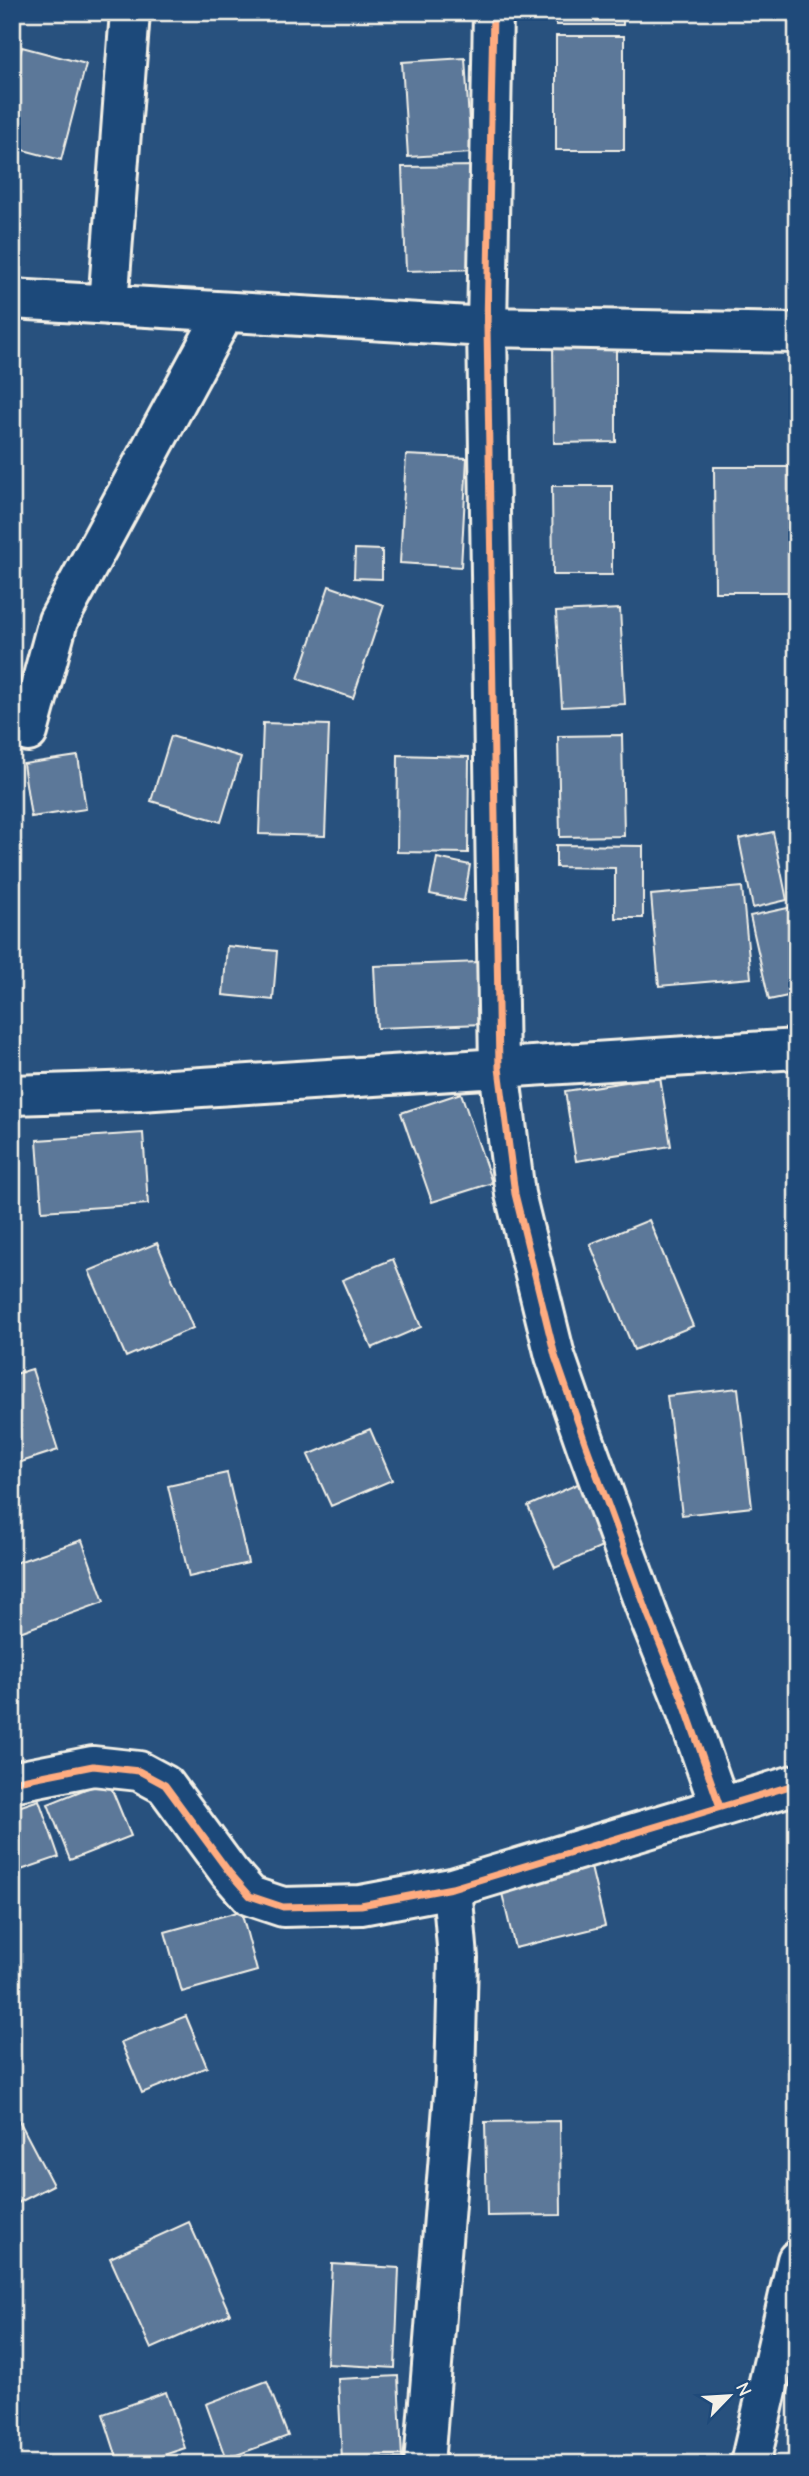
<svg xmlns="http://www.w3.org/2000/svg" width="809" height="2476" viewBox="0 0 809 2476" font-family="'Comic Neue',sans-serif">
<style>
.building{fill:#5b7899;stroke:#f4f1e8;stroke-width:2}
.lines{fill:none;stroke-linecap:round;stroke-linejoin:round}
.minor-casing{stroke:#f4f1e8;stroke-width:44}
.minor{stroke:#1f4a7a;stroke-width:38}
.cycleway-casing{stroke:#1f4a7a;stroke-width:11}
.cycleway{stroke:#ffac80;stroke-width:7}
</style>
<rect width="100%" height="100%" fill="#28517e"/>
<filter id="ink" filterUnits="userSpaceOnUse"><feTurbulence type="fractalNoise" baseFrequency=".0143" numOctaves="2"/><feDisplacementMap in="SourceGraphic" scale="14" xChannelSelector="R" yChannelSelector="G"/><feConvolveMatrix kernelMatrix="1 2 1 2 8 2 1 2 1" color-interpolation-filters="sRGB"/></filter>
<g filter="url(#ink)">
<path class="building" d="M556,12H623V25H556Z
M556,36H624V150H556Z
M22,47L86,64L61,160L12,147V84Z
M465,58L471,153L408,157L402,62Z
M477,166L480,269L406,271L402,167Z
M553,343H616V442L554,443Z
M406,455L467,458L461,567L400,563Z
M714,467H797V592H715Z
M552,486H612V575H553Z
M355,549L382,550V579L354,578Z
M329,586L384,605L353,698L298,679Z
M620,609L625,704L562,707L556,612Z
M263,723L329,725L325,836L259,834Z
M622,735L624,836L560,837L558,736Z
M171,736L241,757L221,822L151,801Z
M398,755L469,757L468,853L397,852Z
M78,756L86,809L31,817L23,764Z
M773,832L787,900L753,908L739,839Z
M556,845L643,846V918H615V868L556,867Z
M437,858L470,865L464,901L430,894Z
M742,887L751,978L659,986L651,895Z
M797,906V994L769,1000L750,916Z
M227,946L277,951L273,1000L223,995Z
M480,962L483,1024L377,1028L374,966Z
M660,1077L671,1146L576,1161L565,1091Z
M461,1093L492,1183L432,1202L401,1113Z
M143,1133L148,1204L42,1211L37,1140Z
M12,1134L20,1207L12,1208Z
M649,1220L693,1326L634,1350L590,1244Z
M157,1243L193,1328L126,1357L89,1271Z
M393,1259L421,1327L372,1348L342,1280Z
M32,1369L58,1450L12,1465V1375Z
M738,1388L752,1507L682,1515L667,1396Z
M370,1429L392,1480L331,1506L308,1455Z
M227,1473L248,1563L189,1577L168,1486Z
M582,1482L609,1544L555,1568L528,1506Z
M82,1540L104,1602L14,1634L12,1564Z
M108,1780L131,1836L70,1860L48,1804Z
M39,1800L59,1857L12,1873V1809Z
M590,1863L605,1926L515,1948L500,1885Z
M241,1911L257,1971L182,1992L165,1932Z
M186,2016L207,2067L142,2093L121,2042Z
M12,2107L53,2185L12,2206Z
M560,2121L561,2215L487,2216L485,2122Z
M189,2222L230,2314L151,2349L110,2258Z
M332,2264L399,2268L395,2368L327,2364Z
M398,2376L402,2458L342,2460L338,2379Z
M267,2381L288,2436L226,2459L206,2404Z
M166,2392L185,2448L137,2464H119L103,2414Z"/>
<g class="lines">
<g class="minor-casing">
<path id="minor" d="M493,12L487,327L499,1068L515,1194L555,1356L586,1445L649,1617L682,1698L720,1807
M12,299L487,327L797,333
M108,305L130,12
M28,732L58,621L225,312
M12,1095L140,1091L797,1049
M12,1782L93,1766L139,1771L165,1785L229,1872L250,1896L283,1907L361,1905L452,1888L797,1784
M424,2464L455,2081L458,1958L452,1888
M750,2464L797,2260"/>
</g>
<use href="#minor" class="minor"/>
<g class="cycleway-casing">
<path id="cycleway" d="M493,12L487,327L499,1068L515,1194L555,1356L586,1445L649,1617L682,1698L720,1807
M12,1782L93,1766L139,1771L165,1785L229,1872L250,1896L283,1907L361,1905L452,1888L797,1784"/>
</g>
<use href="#cycleway" class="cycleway"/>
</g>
</g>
<rect width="809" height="2476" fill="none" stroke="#1f4a7a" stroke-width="42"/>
<rect x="21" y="21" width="767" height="2434" fill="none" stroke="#f4f1e8" stroke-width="2.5" filter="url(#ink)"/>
<g transform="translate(729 2396) rotate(65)" stroke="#1f4a7a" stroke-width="5" paint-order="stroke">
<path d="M0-5L12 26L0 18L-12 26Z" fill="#f4f1e8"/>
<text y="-10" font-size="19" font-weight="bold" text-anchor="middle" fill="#f4f1e8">N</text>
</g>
</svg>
